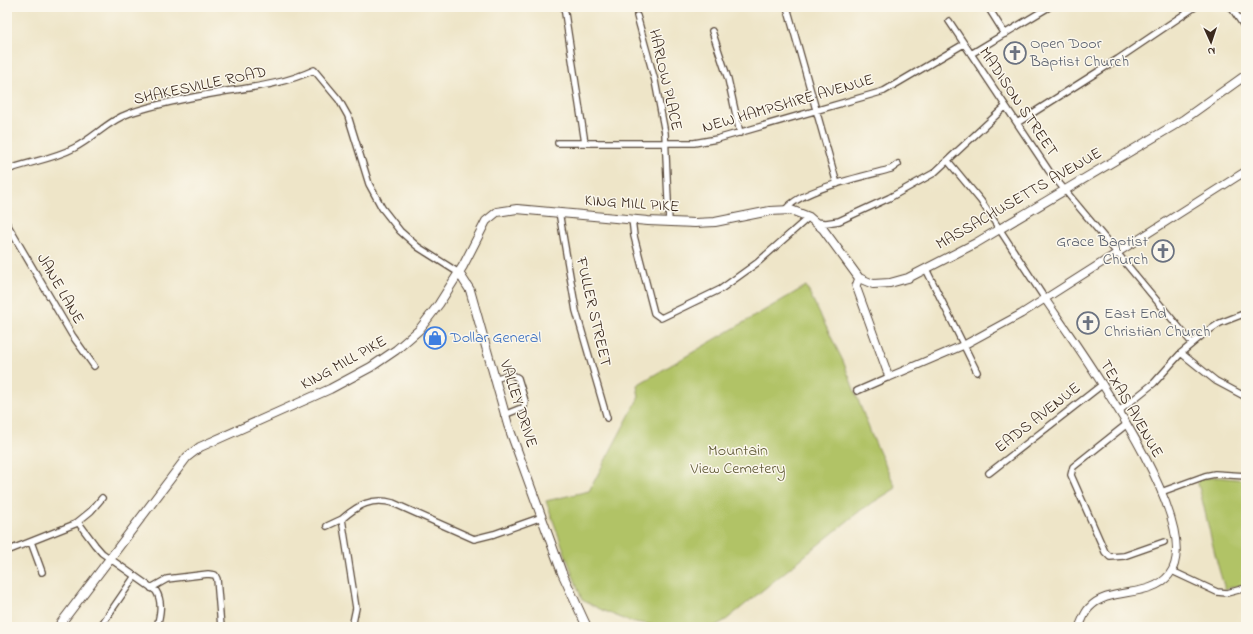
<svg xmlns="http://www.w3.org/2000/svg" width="1253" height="634" viewBox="0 0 1253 634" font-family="'Indie Flower',sans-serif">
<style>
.green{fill:#b1c366;stroke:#767642}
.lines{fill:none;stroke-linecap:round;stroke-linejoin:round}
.minor-casing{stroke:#564638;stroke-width:8}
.tertiary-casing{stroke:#564638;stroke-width:9}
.secondary-casing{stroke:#564638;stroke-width:10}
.minor{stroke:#fff;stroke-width:5.5}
.tertiary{stroke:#fff;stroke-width:7}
.secondary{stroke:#fff;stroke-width:8}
.labels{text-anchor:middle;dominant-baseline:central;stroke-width:3;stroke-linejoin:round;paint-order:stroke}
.worship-label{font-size:16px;fill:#5b616d;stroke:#fbf7ec;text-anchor:start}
.street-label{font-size:16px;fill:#3b2a1e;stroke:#fbf7ec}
.shop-label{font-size:16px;fill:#366cbe;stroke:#fbf7ec;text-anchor:start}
.park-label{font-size:16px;fill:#5e5834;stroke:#fbf7ec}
</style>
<rect width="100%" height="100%" fill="#fbf7ec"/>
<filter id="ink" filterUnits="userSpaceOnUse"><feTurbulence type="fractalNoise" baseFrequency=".025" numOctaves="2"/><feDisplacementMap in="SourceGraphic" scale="8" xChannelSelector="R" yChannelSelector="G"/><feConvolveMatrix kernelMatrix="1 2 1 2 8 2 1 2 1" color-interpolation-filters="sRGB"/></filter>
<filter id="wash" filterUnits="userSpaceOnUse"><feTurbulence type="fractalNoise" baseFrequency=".012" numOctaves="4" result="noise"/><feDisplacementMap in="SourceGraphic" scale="16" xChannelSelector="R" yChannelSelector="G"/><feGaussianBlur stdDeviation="0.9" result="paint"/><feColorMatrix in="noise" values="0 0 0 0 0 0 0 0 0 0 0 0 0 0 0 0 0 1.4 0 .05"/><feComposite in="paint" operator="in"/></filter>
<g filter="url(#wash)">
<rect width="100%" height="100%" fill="#eee5c8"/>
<path class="green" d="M806,286L843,361L872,436L896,488L861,510L726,620L713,627H665L628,621L602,610L582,600L546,501L589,491L639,397L637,385Z
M1215,477L1246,480V584L1225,589C1213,553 1207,516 1197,480Z"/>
</g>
<g filter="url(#ink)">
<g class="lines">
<g class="minor-casing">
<path id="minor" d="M564,7L585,143
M787,7L837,184
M988,7L1005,34
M1231,7L1246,29
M637,16L655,81L665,133L669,222
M949,21L1049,171L1192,343
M712,31L728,79L740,133
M971,54L1049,7
M1017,123L1118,59L1195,7
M558,143H694L717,139L884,91L964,44
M948,161L981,201L1045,299
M7,170C29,162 53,159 74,148C94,138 109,120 130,113C160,103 192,97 222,92C254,87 284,84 314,70L339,100L348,116L369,184L382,208L400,231L418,247L459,273
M786,209C802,189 865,176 891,169L898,164
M559,212L576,311L607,418
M632,219L634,236L654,313L661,318L721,289L757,263L809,217
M815,222L826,223L839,221L889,198L934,173L1005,107
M7,224L72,335L94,366
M926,269L977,372
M1181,353L1216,381L1246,397
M494,379L511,374L518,378L525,401L524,407L504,415
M857,391L889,377
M1119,411L1154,383L1181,353L1205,333L1220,323L1246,313
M1127,424L1073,467L1071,475L1105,552L1110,557L1124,556L1164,542
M989,473L1103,384
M1161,492L1205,476L1215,474L1246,476
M78,522L95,545L102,553L156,591C163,602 160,615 157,627
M327,526L342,519
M31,542L42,572
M7,551L75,524L91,511L102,498
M1172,571L1217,592L1227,593L1246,588
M151,588L167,579L208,574L215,575L217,579L221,627
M100,627L135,576
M352,627L356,608L342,519C358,505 372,497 393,503L474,539L494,534L542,517"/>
</g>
<g class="tertiary-casing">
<path id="tertiary" d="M859,278L856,286L889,377L964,345L1021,314L1246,171
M1045,299C1075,344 1209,525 1169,575C1150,599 1108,586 1089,608C1084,613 1082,621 1079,627"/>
</g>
<g class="secondary-casing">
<path id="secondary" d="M459,273L470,290L508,425L562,573L587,627
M58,627L187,457L200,447L330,389L371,367L396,350L419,330L439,304L463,266L486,221L497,212L517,209L648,221L695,223L715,222L770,211L791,210L809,217L823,229L859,278L873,284L890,283L908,278L976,243L1183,120L1246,75"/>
</g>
<use href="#minor" class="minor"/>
<use href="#tertiary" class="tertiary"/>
<use href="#secondary" class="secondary"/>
</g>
</g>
<defs>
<g id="church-ring" transform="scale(1.15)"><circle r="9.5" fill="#fbf7ec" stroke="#6b7280" stroke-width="1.5"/><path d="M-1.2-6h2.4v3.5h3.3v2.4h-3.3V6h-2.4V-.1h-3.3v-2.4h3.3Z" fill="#6b7280"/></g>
<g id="shop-ring" transform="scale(1.15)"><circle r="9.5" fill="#fbf7ec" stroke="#3f7fe0" stroke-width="1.5"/><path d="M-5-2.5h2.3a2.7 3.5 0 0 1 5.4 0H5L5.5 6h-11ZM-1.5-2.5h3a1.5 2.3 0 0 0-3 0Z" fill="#3f7fe0"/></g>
</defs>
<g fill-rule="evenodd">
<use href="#church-ring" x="1015" y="53"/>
<use href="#church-ring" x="1163" y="251"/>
<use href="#church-ring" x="1088" y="323"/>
<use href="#shop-ring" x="435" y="338"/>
</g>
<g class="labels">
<g class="worship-label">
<text x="1030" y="44">Open Door<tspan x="1030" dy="18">Baptist Church</tspan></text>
<text x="1148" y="242" text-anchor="end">Grace Baptist<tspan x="1148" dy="18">Church</tspan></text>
<text x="1104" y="314">East End<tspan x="1104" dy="18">Christian Church</tspan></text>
</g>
<g class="street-label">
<text transform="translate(665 80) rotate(77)">HARLOW PLACE</text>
<text transform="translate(200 86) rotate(-12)">SHAKESVILLE ROAD</text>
<text transform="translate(1018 102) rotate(56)">MADISON STREET</text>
<text transform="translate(788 104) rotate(-16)">NEW HAMPSHIRE AVENUE</text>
<text transform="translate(1019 199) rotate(-30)">MASSACHUSETTS AVENUE</text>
<text transform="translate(632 204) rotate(4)">KING MILL PIKE</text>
<text transform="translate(60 289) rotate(60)">JANE LANE</text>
<text transform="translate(593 312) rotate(77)">FULLER STREET</text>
<text transform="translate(344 363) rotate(-29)">KING MILL PIKE</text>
<text transform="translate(518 404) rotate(72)">VALLEY DRIVE</text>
<text transform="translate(1131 409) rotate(60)">TEXAS AVENUE</text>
<text transform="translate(1038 418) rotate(-38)">EADS AVENUE</text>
</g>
<g class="shop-label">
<text x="450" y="338">Dollar General</text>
</g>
<g class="park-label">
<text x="738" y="451">Mountain<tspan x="738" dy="18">View Cemetery</tspan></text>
</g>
</g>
<rect width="1253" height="634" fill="none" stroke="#fbf7ec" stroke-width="24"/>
<g transform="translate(1211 42) rotate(177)" stroke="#fbf7ec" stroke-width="3" paint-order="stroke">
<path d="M0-3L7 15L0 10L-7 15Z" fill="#3b2a1e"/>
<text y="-6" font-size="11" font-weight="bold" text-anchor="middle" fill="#3b2a1e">N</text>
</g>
</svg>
